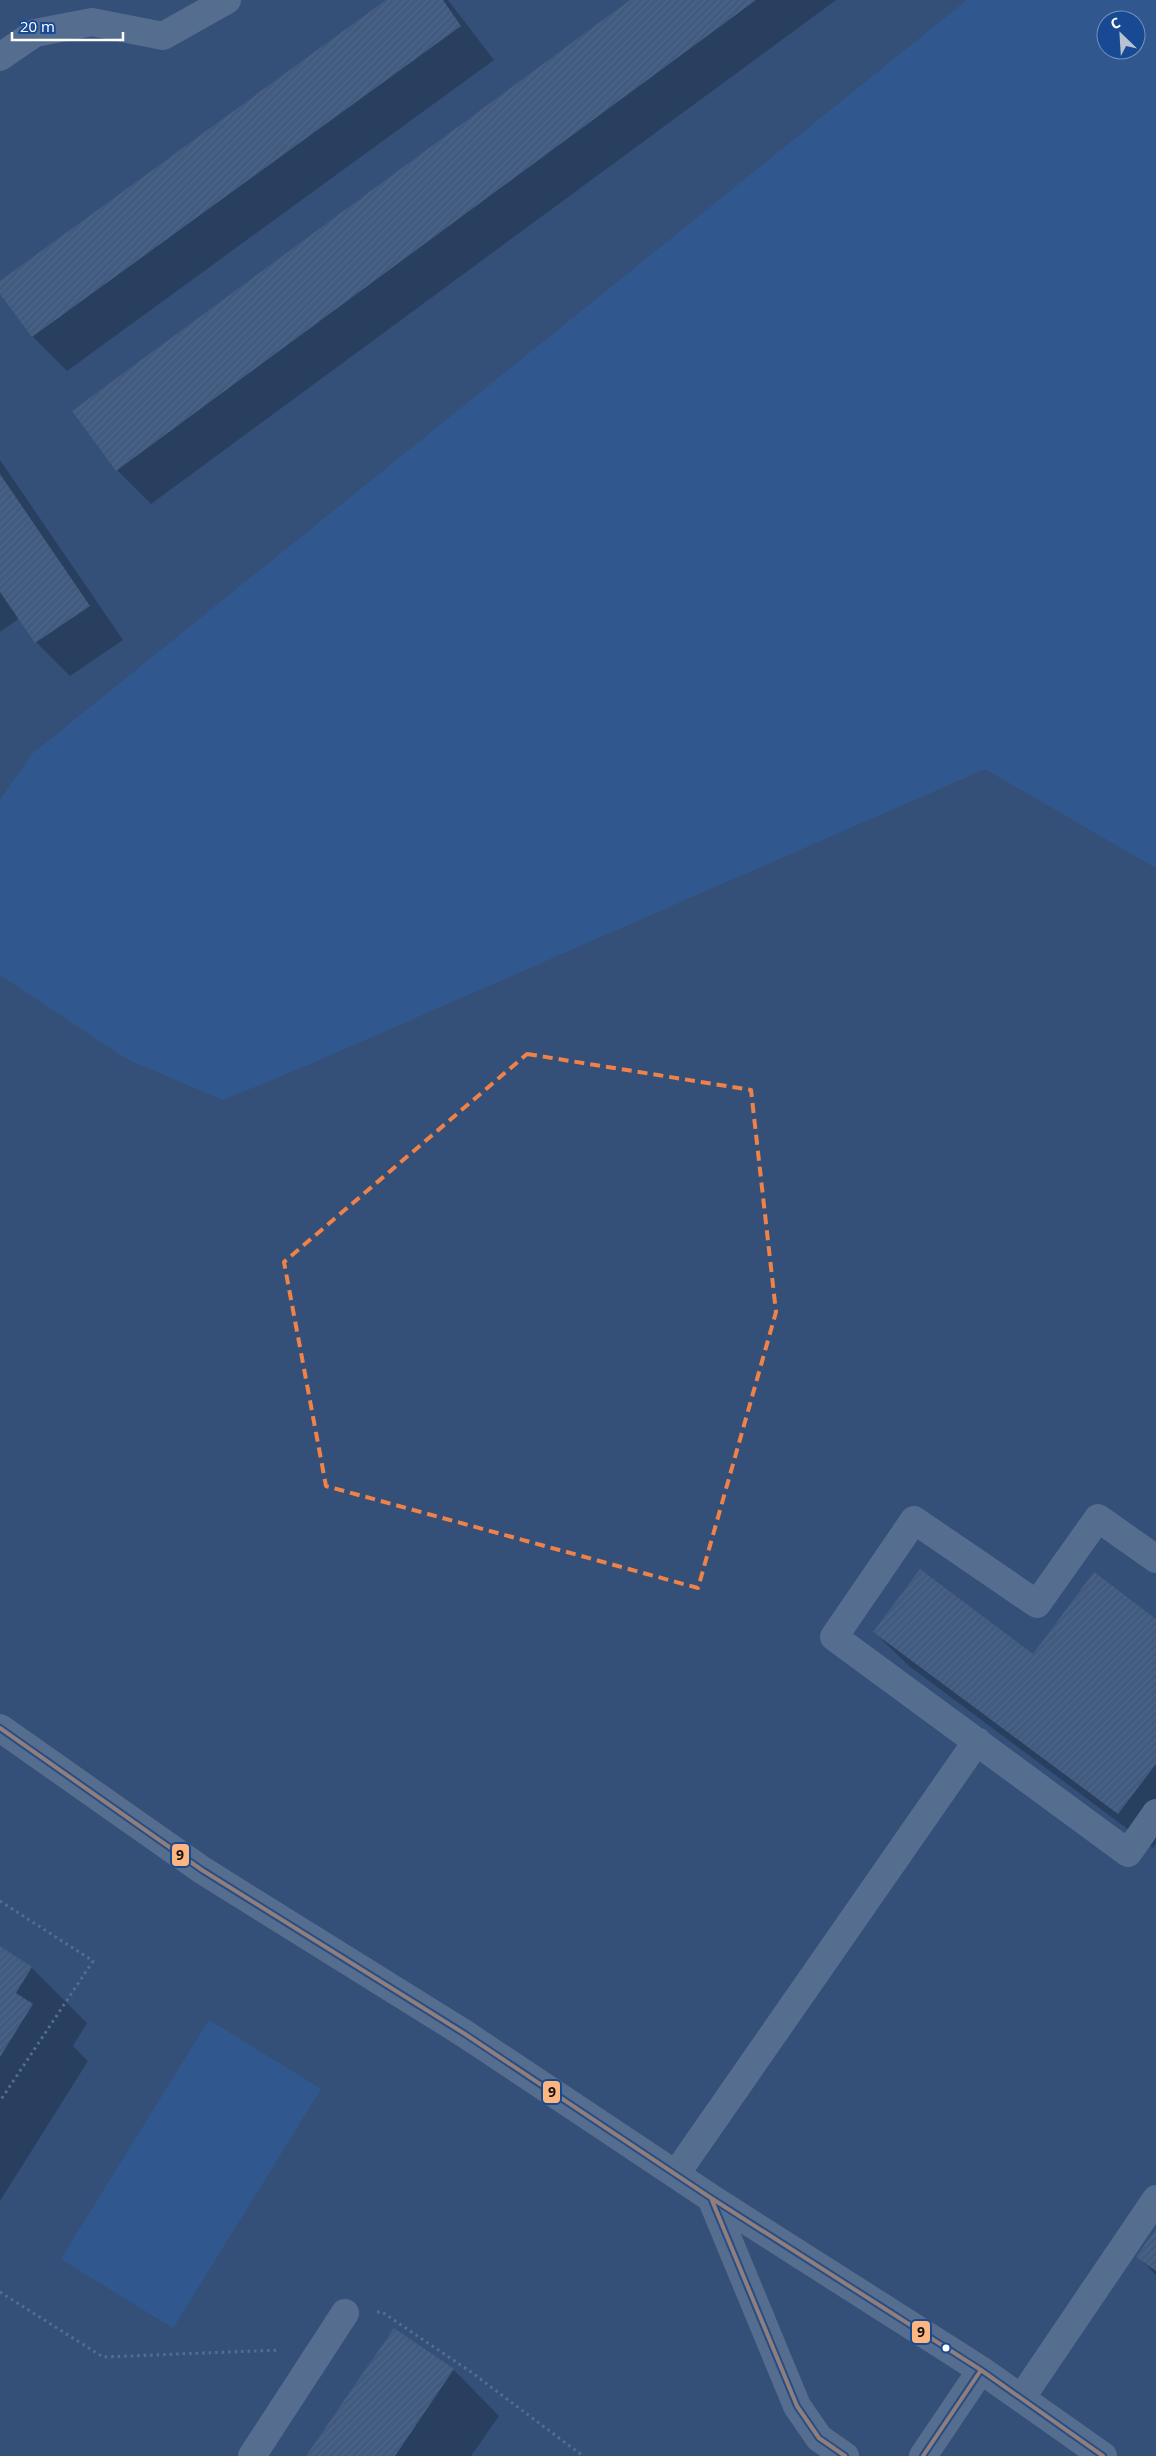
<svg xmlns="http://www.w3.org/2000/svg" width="1156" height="2456" viewBox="0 0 1156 2456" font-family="'Open Sans',sans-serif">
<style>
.green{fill:#2d61aa;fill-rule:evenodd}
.shadow{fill:#0007}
.building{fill:url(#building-hatch)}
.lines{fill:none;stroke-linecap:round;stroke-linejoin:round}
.path{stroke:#7d91ab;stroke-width:3;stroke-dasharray:2.5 4;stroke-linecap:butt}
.minor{stroke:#7d91ab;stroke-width:28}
.bus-1-casing{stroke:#184a94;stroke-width:8}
.bus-1{stroke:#ffb580;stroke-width:4}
.marked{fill:none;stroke:#ee8249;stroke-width:4;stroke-dasharray:10 6;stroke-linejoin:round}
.bus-dot{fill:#fff;stroke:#184a94;stroke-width:2}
.line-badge{stroke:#184a94;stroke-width:2}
.pale-badge-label{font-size:14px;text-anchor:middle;font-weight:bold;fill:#111}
</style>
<defs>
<pattern id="building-hatch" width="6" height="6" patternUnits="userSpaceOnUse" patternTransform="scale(1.25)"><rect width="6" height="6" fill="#516787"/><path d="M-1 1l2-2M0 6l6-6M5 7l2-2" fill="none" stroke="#6b7e99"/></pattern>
</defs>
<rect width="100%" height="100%" fill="#345078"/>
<path class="green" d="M967,0H1156V868L985,769L310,1064L223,1100L127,1059L0,975V800L32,754ZM1106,20H1136V50H1106Z
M209,2020L321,2089L173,2328L61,2259Z"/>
<path class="shadow" d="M388,0H448L494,60L67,371L33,337L0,292V282Z
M632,0H836L151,504L117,470L74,412Z
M0,460L123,640L70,676L36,642L20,618L0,632Z
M1156,1620V1844L1153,1848L909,1666L874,1632L1033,1655Z
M0,1948L32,1968L87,2023L73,2046L88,2061L0,2201Z
M1156,2231V2275L1138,2257Z
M394,2330L454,2370L499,2416L471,2456H308Z"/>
<path class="building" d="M386,0H443L461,26L32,337L0,294V281Z
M630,0H756L116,471L72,411Z
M0,474L90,606L35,643L0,592Z
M920,1569L1033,1654L1094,1572L1156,1619V1764L1118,1814L873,1632Z
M0,1946L32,1967L16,1993L33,2004L0,2057Z
M1156,2229V2271L1136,2257Z
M394,2328L454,2369L395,2456H306Z"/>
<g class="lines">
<path class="path" d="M0,1901L93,1961L0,2101
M0,2292L103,2357L280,2350
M377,2312H382L471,2372L583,2456"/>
<path class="minor" d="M0,57L35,33L92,22L163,36L227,0
M1156,1559L1098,1518L1037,1604L914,1520L834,1637L1128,1853L1156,1813
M0,1728L202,1870L465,2034L711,2198L981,2370L1103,2456
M676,2174L977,1741
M711,2198L797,2406L819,2438L845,2456
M1022,2397L1156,2199
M252,2456L345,2313
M923,2456L981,2370"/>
<g class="bus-1-casing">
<path id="bus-1" d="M0,1728L202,1870L465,2034L711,2198L981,2370L1103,2456
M711,2198L797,2406L819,2438L845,2456
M923,2456L981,2370"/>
</g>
<use href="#bus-1" class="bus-1"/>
</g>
<path d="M0 0H1156V2456H0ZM527,1054L751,1090L776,1312L698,1588L326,1486L284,1262Z" fill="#345078" fill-opacity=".55" fill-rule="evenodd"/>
<path class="marked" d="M527,1054L751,1090L776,1312L698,1588L326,1486L284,1262Z"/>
<circle class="bus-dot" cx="946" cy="2348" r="4.5"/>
<g class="line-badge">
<rect x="171" y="1843" width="19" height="24" rx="5" fill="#ffb580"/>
<rect x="542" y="2080" width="19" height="24" rx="5" fill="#ffb580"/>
<rect x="911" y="2320" width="20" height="24" rx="5" fill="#ffb580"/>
</g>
<g class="pale-badge-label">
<text x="180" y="1860">9</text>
<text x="552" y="2097">9</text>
<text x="921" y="2337">9</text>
</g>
<g transform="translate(1121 35) rotate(335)"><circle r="24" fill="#184a94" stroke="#7492bf"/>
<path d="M0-4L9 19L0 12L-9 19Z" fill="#b8c2d0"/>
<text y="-8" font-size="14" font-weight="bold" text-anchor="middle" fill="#ffffff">С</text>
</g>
<path d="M12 32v8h111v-8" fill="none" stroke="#ffffff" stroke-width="2.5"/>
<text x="20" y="32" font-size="15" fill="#ffffff" stroke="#184a94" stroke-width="4" paint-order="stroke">20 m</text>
</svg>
